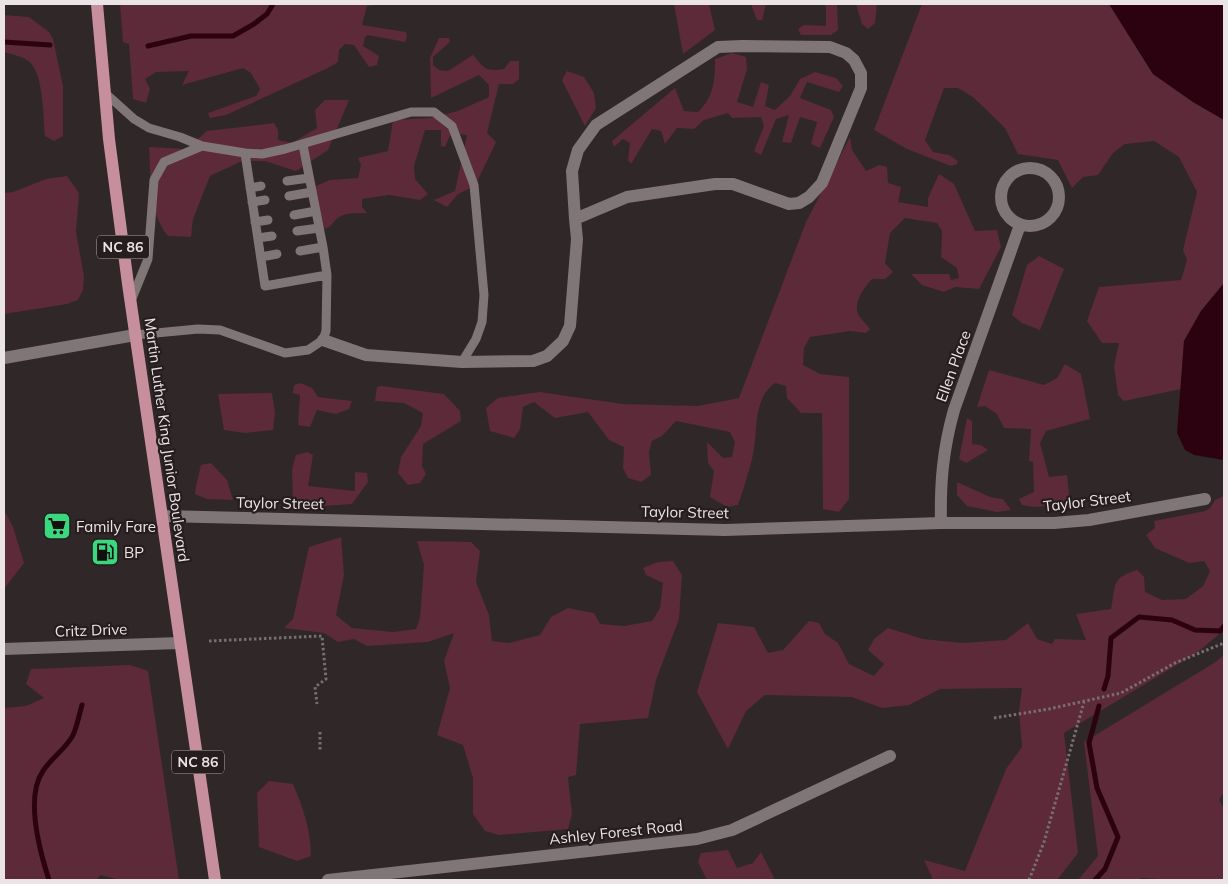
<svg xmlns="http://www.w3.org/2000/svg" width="1228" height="884" font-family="Mulish,sans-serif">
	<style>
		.green { fill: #5c2a38 }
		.water { fill: #2c0211 }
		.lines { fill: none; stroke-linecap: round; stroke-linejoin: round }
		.stream { stroke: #2c0211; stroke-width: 5 }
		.path { stroke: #776f71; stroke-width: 3; stroke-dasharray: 2.5 2.5; stroke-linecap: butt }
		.lane { stroke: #807577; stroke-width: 9 }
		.street { stroke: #807577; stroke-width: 12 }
		.primary { stroke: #c78f9d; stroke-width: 12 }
		.labels { text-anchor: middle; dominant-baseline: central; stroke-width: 4.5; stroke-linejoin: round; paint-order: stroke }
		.shield { fill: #261d1f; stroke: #b0a8aa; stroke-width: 1 }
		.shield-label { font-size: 14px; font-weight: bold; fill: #ebe4e6 }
		.street-label { font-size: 15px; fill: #ebe4e6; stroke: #261d1f }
		.poi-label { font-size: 15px; fill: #ebe4e6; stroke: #261d1f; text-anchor: start }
	</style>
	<rect width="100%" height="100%" fill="#302729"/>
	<path class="green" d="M120 4H390L367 6 362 25 406 32 407 36 405 42 368 35 365 37 363 46 379 56 377 65 369 67 354 45 345 44 339 50 338 62 328 68 226 115 210 118 208 113 256 96 260 89 251 73 243 68 182 85 189 71 156 72 145 79 150 89 146 103 133 99 129 44 123 42Z
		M674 4H709L715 30 683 54Z
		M751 4H766L762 20H757Z
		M824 4H837L838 30 831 35H801L798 29 804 25 826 26V7Z
		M856 4H877L875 23 868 29 862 24Z
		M922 4H1109L1153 74 1193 102 1224 120V283L1201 311 1184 341 1181 389 1124 401 1118 395 1114 366 1119 343H1102L1087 321 1099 287 1181 280 1187 260 1183 250 1197 192 1179 157 1154 141 1125 144 1113 153 1098 175 1083 177 1072 188 1058 160 1018 154 1005 128 973 97 958 88H944L925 140 933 152 949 155 958 161 957 164 951 166 907 149 874 130Z
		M4 15 29 17 49 32 53 39 63 86V136L54 141 45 136C43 117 44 70 27 60 20 56 11 54 4 52Z
		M439 38H449L450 42 433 57V65L439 70 448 71 473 55C484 68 485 72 504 69L510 61H519V79L513 84H499L487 133 496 142 475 186 458 194 447 207 434 200 455 191 467 135 451 133 445 147 441 146V130H425L414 166 415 179 428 194 420 200 389 195 362 199V207L367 213C358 213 346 212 338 218 332 222 332 227 325 229L315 202 314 187 330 180 358 178 361 165 358 158 388 151 393 120 430 118 458 111 489 97V85L479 75 431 98 430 58Z
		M732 53 746 57 747 69 737 102 753 107 761 82 769 85 765 106 775 110 790 96 800 79 815 72 836 78 843 86 839 92 807 82 800 98 831 110 834 117 820 148 811 144 817 122 800 117 791 143 782 142 789 115 776 119 761 155 754 151 764 126 761 117 732 118 728 113 704 120 694 129 677 128 665 144 661 131 652 129 631 164 628 160 630 143 623 139 614 147 612 141 675 88 684 111 698 112C714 97 715 80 715 59Z
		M567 71 584 77 594 93 596 108 585 126 562 80Z
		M325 100H349L328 150 296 171 265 161H242L210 176 193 219 191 237 168 236C148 212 151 177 149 147L186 149 207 131 274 123 278 130V140L292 143 317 128 315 110Z
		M850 137 852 150 866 171 879 165 887 167 888 183 901 187 898 202 928 207V198L939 174 954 184 975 231 997 230 1001 247 979 289 955 287 944 292 922 285 911 274H949L951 280 959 278 957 268 941 257 942 231 937 223 905 218 890 233 885 263 893 272 885 279H872C864 288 852 303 859 316 862 320 867 325 870 329L866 333 850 331 810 337 804 348 803 365 820 374 849 377V499L839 512 823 509 822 413H801L787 398 786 386 775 383C751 400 759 434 752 459 748 475 743 490 738 505L727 507 710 497 714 471 708 463 707 442 723 458 732 457 735 442 730 432 676 421 662 436 652 441 649 452 651 475 641 482 628 478 623 468 624 447 609 440 588 412 555 418 534 402 523 407 520 429 514 438 490 431 486 408 498 398 539 392 623 404 698 406 739 398 806 222Z
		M67 176 79 193 76 232 84 276 83 290 78 300 67 304 4 314V193L13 192 46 179Z
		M1039 256 1064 269 1040 330 1022 323 1012 315 1027 265Z
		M1065 364 1081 374 1090 419 1046 431 1040 443 1049 477 1067 475 1070 504 1034 507 1022 505 1019 499 1034 492 1033 462 1029 461 1031 429 1004 428 997 414 985 406 977 407 989 370 1044 385 1057 378Z
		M301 383 312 388 318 397 352 401 349 409 336 414 317 410 310 427 298 425 300 395 293 393 294 385Z
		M381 386 444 394 460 411 461 421 423 444 422 466 426 474 420 483 408 485 398 473 401 457 421 426 423 413 404 403 375 401 377 387Z
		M272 393 275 413 273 430 245 433 224 430 218 394Z
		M967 418 972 421V444L981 445 988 450 966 463 959 459Z
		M307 452 313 455 308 486 355 491V472L367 473 368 482 352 504 309 507 293 502 292 469 296 455Z
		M211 463 227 480 233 500 207 499 195 494 196 486 201 465Z
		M957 482 990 497 1003 499 1011 510 997 512 967 506 957 495Z
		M1224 496V630L1198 652 1064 733 1078 853 1057 880H933L924 860 965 871 1006 769 1022 747 1019 711 1022 688 940 689 909 705 882 708 852 697 765 695 746 711 728 749 697 692 718 623 754 627 768 653 783 650 809 621 819 623 825 634 838 643 849 664 874 676 884 664 868 650 874 639 888 628 923 639 962 643 1006 640 1028 623 1037 639 1052 644 1055 639 1086 640 1076 614 1111 609C1116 584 1111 578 1137 570L1144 577 1145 592 1162 600 1186 599 1203 586 1210 571 1204 561 1189 563 1155 548 1146 535 1155 528 1154 521 1205 511 1210 508 1215 500Z
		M4 510 13 527 24 563 4 589Z
		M341 537 344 575 336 615 352 628 393 632 416 629 420 618 424 565 417 541 471 542 480 551 476 582 489 615 492 641 509 643 540 635 551 617 568 608 594 613 600 624 624 626 652 621 660 608 663 583 646 575 643 568 658 562 673 561 682 575 679 619 656 680 648 718 580 724 576 775 568 777 572 814 568 829 499 835 485 831 473 814V778L463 745 437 735 450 688 444 661 454 633 428 642 367 646 354 639 338 642 324 633 284 628 293 619 309 547Z
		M1224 655V792L1219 800 1224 809V880H1175L1141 878 1139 880H1078L1098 856 1084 742 1214 663Z
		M130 665 148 671 179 880H120L100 875 97 880H4V708L26 706 44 698 26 684 31 669Z
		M269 781 293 784C303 807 311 831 311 856L297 861 259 847 257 793Z
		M728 850 737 868 753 863 761 852 775 880H707L698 862 701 853Z"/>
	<path class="water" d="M1109 4H1224V120L1193 102 1153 74Z
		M1224 283V460L1194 455 1185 450 1177 433 1184 341 1201 311Z"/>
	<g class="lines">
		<path class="stream" d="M4 42 50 45
			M148 46 191 36H233L254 24 267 14 273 4
			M1104 689 1108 676 1111 638 1139 617 1172 620 1195 630 1220 631 1224 626
			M49 880C40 852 25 797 43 771 51 758 66 749 73 735 77 727 79 715 82 705
			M1095 880 1105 869 1118 837 1097 788 1089 743 1099 706"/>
		<path class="path" d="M209 641 322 636 326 679 315 687 317 704
			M994 718 1049 709 1121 693 1175 663 1224 643
			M320 732V751
			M1029 880 1044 842 1084 702"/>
		<path class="lane" d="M104 92 134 119 149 128 180 137 202 146 245 153 262 154 285 149 411 112H434L452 126 474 185 484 295 482 322 476 339 462 362
			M245 153 265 286 327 275
			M287 181 309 178
			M250 188 261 186
			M289 196 312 192
			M252 202 265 200
			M294 215 316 211
			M255 222 268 220
			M297 231 319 228
			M258 238 272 236
			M300 251 323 247
			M261 257 277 254
			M131 301 148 259 154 180 164 162 202 146
			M135 335 198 329 220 330 285 353 308 350 323 340 326 331 327 275 323 247 303 145"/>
		<path class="street" d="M1001 197a29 29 0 1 1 58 0a29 29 0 1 1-58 0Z
			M323 340 366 355 462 362 533 361 547 356 563 341 570 326 577 239 575 219 627 197 715 184H733L789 204 799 203 809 197 822 183 861 88V73L854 60 846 53 830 47 742 46 718 47 596 125 578 150 572 171 575 219
			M4 358 135 335
			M162 516 725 530 941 523H1054L1089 520 1205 499
			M941 523C940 483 943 449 954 410L1020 225
			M4 649 179 643
			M328 880 697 839 732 830 890 756"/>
		<path class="primary" d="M97 4 109 139 128 284 215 880"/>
	</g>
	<defs>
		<g id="supermarket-square" transform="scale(1.4375)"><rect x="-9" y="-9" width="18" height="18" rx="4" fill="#3bd77f" stroke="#261d1f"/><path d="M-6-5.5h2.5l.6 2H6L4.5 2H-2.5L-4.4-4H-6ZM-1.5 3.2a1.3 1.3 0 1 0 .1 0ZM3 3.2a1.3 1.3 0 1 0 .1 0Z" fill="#111"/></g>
		<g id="fuel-square" transform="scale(1.4375)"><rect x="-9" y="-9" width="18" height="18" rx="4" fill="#3bd77f" stroke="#261d1f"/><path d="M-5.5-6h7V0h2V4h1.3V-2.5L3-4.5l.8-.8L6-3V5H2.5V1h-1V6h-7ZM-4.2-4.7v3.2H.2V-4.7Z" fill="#111"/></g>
	</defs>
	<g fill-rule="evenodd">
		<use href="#supermarket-square" x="57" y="526"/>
		<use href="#fuel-square" x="105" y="552"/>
	</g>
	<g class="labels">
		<g class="shield">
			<rect x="97" y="235.5" width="52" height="23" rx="4"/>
			<rect x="172" y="750.5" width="52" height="23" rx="4"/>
		</g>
		<g class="shield-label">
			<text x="123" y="247">NC 86</text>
			<text x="198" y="762">NC 86</text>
		</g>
		<g class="street-label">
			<text transform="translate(953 366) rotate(-70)">Ellen Place</text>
			<text transform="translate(167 440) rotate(82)">Martin Luther King Junior Boulevard</text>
			<text transform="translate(1087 501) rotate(-7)">Taylor Street</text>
			<text transform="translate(280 503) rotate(1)">Taylor Street</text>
			<text transform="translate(685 512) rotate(1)">Taylor Street</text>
			<text transform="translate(91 630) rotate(-2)">Critz Drive</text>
			<text transform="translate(616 832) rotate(-6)">Ashley Forest Road</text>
		</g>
		<g class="poi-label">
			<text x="76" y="526">Family Fare</text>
			<text x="124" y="552">BP</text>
		</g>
	</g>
	<rect width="1228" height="884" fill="none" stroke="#ebe4e6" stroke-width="10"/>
</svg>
